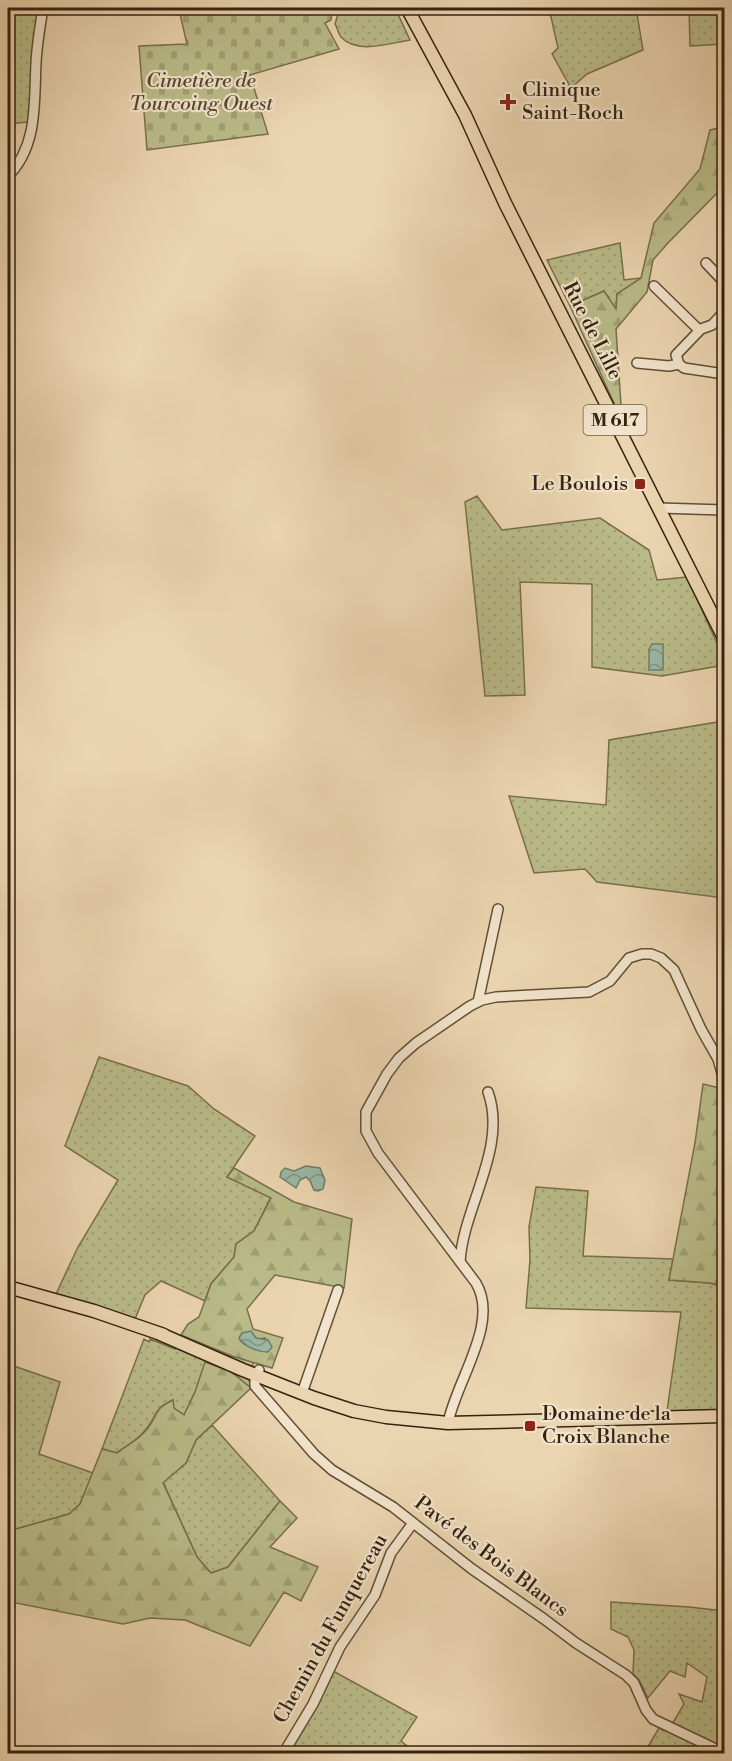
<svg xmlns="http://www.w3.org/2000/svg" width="732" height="1761" font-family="'Libre Bodoni',serif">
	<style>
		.grass { fill: url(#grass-dots); stroke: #786f4c; stroke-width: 1.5 }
		.forest { fill: url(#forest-firs); stroke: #786f4c; stroke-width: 1.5; fill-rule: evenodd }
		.cemetery { fill: url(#cemetery-stones); stroke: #786f4c; stroke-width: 1.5 }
		.water { fill: url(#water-waves); stroke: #717d6a; stroke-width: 1.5 }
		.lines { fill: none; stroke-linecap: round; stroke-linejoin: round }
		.minor-casing { stroke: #624f37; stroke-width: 12 }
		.major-casing { stroke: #35220f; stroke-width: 15 }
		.minor { stroke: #f2e4cc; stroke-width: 9 }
		.major { stroke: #ebd5b0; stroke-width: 12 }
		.poi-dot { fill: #8f2418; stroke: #f2e4cc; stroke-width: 2 }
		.labels { text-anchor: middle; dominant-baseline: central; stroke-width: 4.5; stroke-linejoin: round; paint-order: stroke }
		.shield { fill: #f2e4cc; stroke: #6e5c48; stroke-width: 1.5 }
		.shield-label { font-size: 18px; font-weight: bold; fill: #35220f }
		.park-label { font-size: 20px; font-style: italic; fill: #56482e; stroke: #f2e4cc }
		.poi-label { font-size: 20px; fill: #35220f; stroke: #f2e4cc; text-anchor: start }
		.street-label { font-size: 20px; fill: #35220f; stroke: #f2e4cc }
	</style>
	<defs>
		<pattern id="grass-dots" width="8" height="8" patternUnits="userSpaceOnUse" patternTransform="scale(1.5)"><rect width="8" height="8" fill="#babc89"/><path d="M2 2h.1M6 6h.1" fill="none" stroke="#a0a175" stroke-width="1.8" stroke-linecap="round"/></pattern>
		<pattern id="forest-firs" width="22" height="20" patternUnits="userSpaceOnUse" patternTransform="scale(1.5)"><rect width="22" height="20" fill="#babc89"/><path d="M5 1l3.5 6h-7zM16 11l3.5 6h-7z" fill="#a0a175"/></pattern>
		<pattern id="cemetery-stones" width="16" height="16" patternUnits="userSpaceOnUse" patternTransform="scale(1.5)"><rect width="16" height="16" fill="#babc89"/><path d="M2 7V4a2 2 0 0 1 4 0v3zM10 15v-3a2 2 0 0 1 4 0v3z" fill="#a0a175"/></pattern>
		<pattern id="water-waves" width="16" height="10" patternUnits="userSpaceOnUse" patternTransform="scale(1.5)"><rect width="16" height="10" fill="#99b9a6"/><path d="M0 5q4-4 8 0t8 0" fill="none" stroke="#7e9686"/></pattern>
	</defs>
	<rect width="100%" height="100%" fill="#ebd5b0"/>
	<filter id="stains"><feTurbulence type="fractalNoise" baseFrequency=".00333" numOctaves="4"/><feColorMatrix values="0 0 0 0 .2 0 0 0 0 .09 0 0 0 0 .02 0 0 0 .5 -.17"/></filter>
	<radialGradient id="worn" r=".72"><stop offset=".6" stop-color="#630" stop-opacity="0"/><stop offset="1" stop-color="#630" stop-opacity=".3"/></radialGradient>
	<path class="grass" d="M8 8H38L28 122 8 124Z
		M345 8H395L410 40C389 43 358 55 341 37 338 33 337 27 335 24L339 11Z
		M549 8H636L643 50 587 74 571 88 552 54 558 48Z
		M689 8H724V44L690 46Z
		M620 243 624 280 641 278 617 294 616 310 604 291 570 306 547 260Z
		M477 496 502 530 600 518 649 550 657 580 687 577 724 659V665L662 676 592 667V584L520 582 525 695 485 696 465 502Z
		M724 721V898L597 882 585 869 534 873 509 796 606 805 609 740Z
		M99 1057 188 1086 214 1109 255 1136 227 1177 271 1197 254 1231 236 1244 234 1257 211 1284 205 1301 161 1281 145 1295 135 1319 56 1294 78 1247 118 1180 65 1146Z
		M536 1187 588 1191 583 1256 673 1259 669 1280 710 1283 724 1287V1410L667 1411 681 1312 526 1308 530 1260 529 1227Z
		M181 1335 232 1356 254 1362 248 1376 251 1388 230 1371 195 1392 184 1415 173 1408V1400C152 1410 159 1413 147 1428 139 1439 127 1446 116 1453L102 1449 144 1339 149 1342 150 1339 175 1349Z
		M8 1364 60 1382 39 1454 93 1473 80 1504 69 1514 16 1529 8 1528Z
		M212 1425 280 1501 228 1567 211 1573 197 1557 163 1482 186 1463 196 1440Z
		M611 1602 689 1607 724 1611V1753H644L659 1728 668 1731 684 1704 679 1694 702 1702 707 1677 687 1663 685 1677 670 1671 648 1698 639 1680 633 1674 634 1650 628 1637 611 1629Z
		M333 1671 417 1717 401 1741 416 1753 287 1754Z"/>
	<path class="forest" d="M724 127V186L667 244 653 260 647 292 616 329 622 421 570 306 604 291 616 309 617 294 641 278 654 223 700 169 710 130Z
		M703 1084 724 1089V1287L710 1283 669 1280 695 1143Z
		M234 1168 294 1202 352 1219 344 1288 275 1275 247 1309 253 1329 283 1338 272 1368 232 1356 181 1335 188 1324 199 1317 211 1284 234 1257 236 1244 254 1231 271 1198 227 1177ZM242 1333 258 1339 266 1338 245 1345 240 1340Z
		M205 1362 230 1371 251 1388 196 1440 186 1463 163 1483 197 1557 211 1573 228 1567 280 1501 297 1518 270 1547 318 1567 301 1601 284 1592 250 1646 185 1620 150 1618 123 1624 11 1602 8 1610V1528L16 1529 69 1514 80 1504 102 1449 117 1453C127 1445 140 1439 148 1428 160 1412 153 1410 173 1400L174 1408 184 1415 195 1392Z"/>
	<path class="cemetery" d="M204 8H345L332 14 331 20 325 23 339 49 250 75 268 134 147 150 139 46 187 44 180 14Z"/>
	<path class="water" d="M652 644H663V670H649V649Z
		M306 1166 320 1168 325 1180 323 1189 318 1191 314 1190 310 1181 306 1177 300 1180 296 1188 280 1177 281 1172 285 1168 294 1171Z
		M251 1331 256 1338 268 1340 272 1347 268 1352C258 1352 245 1347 239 1338L242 1333Z"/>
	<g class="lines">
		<g class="minor-casing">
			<path id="minor" d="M8 176C38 146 34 102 36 63 37 44 40 26 43 8
				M706 263 724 282
				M654 286 699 330
				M724 312 712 325 701 329 676 355 679 364 684 368 724 374
				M637 363 669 366 679 364
				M659 508 724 510
				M478 1002 498 909
				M460 1262C463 1207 508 1148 488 1092
				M259 1370 255 1380V1386L314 1454 332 1470 393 1507 472 1569 544 1619 576 1643 626 1675 634 1683 646 1710 653 1719 724 1753
				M302 1393 338 1290
				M448 1423C456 1381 500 1323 476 1283L378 1153 366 1131V1112L387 1074 399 1058 416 1043 470 1006 482 1000 496 997 589 992 610 981 629 958 642 954H651L661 958 674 970 701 1029 718 1059 723 1077
				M283 1754 313 1704 340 1647 375 1595 391 1553 413 1523"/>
		</g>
		<g class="major-casing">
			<path id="major" d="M407 8 465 115 505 203 724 638
				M8 1287 94 1311 164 1335
				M158 1333 243 1370 314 1398 354 1411 386 1417 448 1423 724 1416"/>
		</g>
		<use href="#minor" class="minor"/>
		<use href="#major" class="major"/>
	</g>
	<g class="poi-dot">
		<path d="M505 93h6v6h6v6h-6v6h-6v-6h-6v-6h6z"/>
		<rect x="634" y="478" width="12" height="12" rx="3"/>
		<rect x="524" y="1420" width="12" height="12" rx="3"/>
	</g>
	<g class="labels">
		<rect class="shield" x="583.5" y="405" width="63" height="30" rx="4.5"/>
		<g class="shield-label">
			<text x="615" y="420">M 617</text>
		</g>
		<g class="park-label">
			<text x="201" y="81">Cimetière de<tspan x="201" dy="23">Tourcoing Ouest</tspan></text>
		</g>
		<g class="poi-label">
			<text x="522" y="90">Clinique<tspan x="522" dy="23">Saint-Roch</tspan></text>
			<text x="628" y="484" text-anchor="end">Le Boulois</text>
			<text x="542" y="1414">Domaine de la<tspan x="542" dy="23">Croix Blanche</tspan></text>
		</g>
		<g class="street-label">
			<text transform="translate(592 331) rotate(63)">Rue de Lille</text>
			<text transform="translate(491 1557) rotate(37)">Pavé des Bois Blancs</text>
			<text transform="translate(331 1629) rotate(-61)">Chemin du Funquereau</text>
		</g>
	</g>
	<rect width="732" height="1761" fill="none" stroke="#ebd5b0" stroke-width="30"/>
	<rect x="9" y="9" width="714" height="1743" fill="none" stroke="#35220f" stroke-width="3"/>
	<rect x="15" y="15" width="702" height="1731" fill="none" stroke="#35220f" stroke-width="1.5"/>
	<rect width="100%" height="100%" filter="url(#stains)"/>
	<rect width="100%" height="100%" fill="url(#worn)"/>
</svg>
